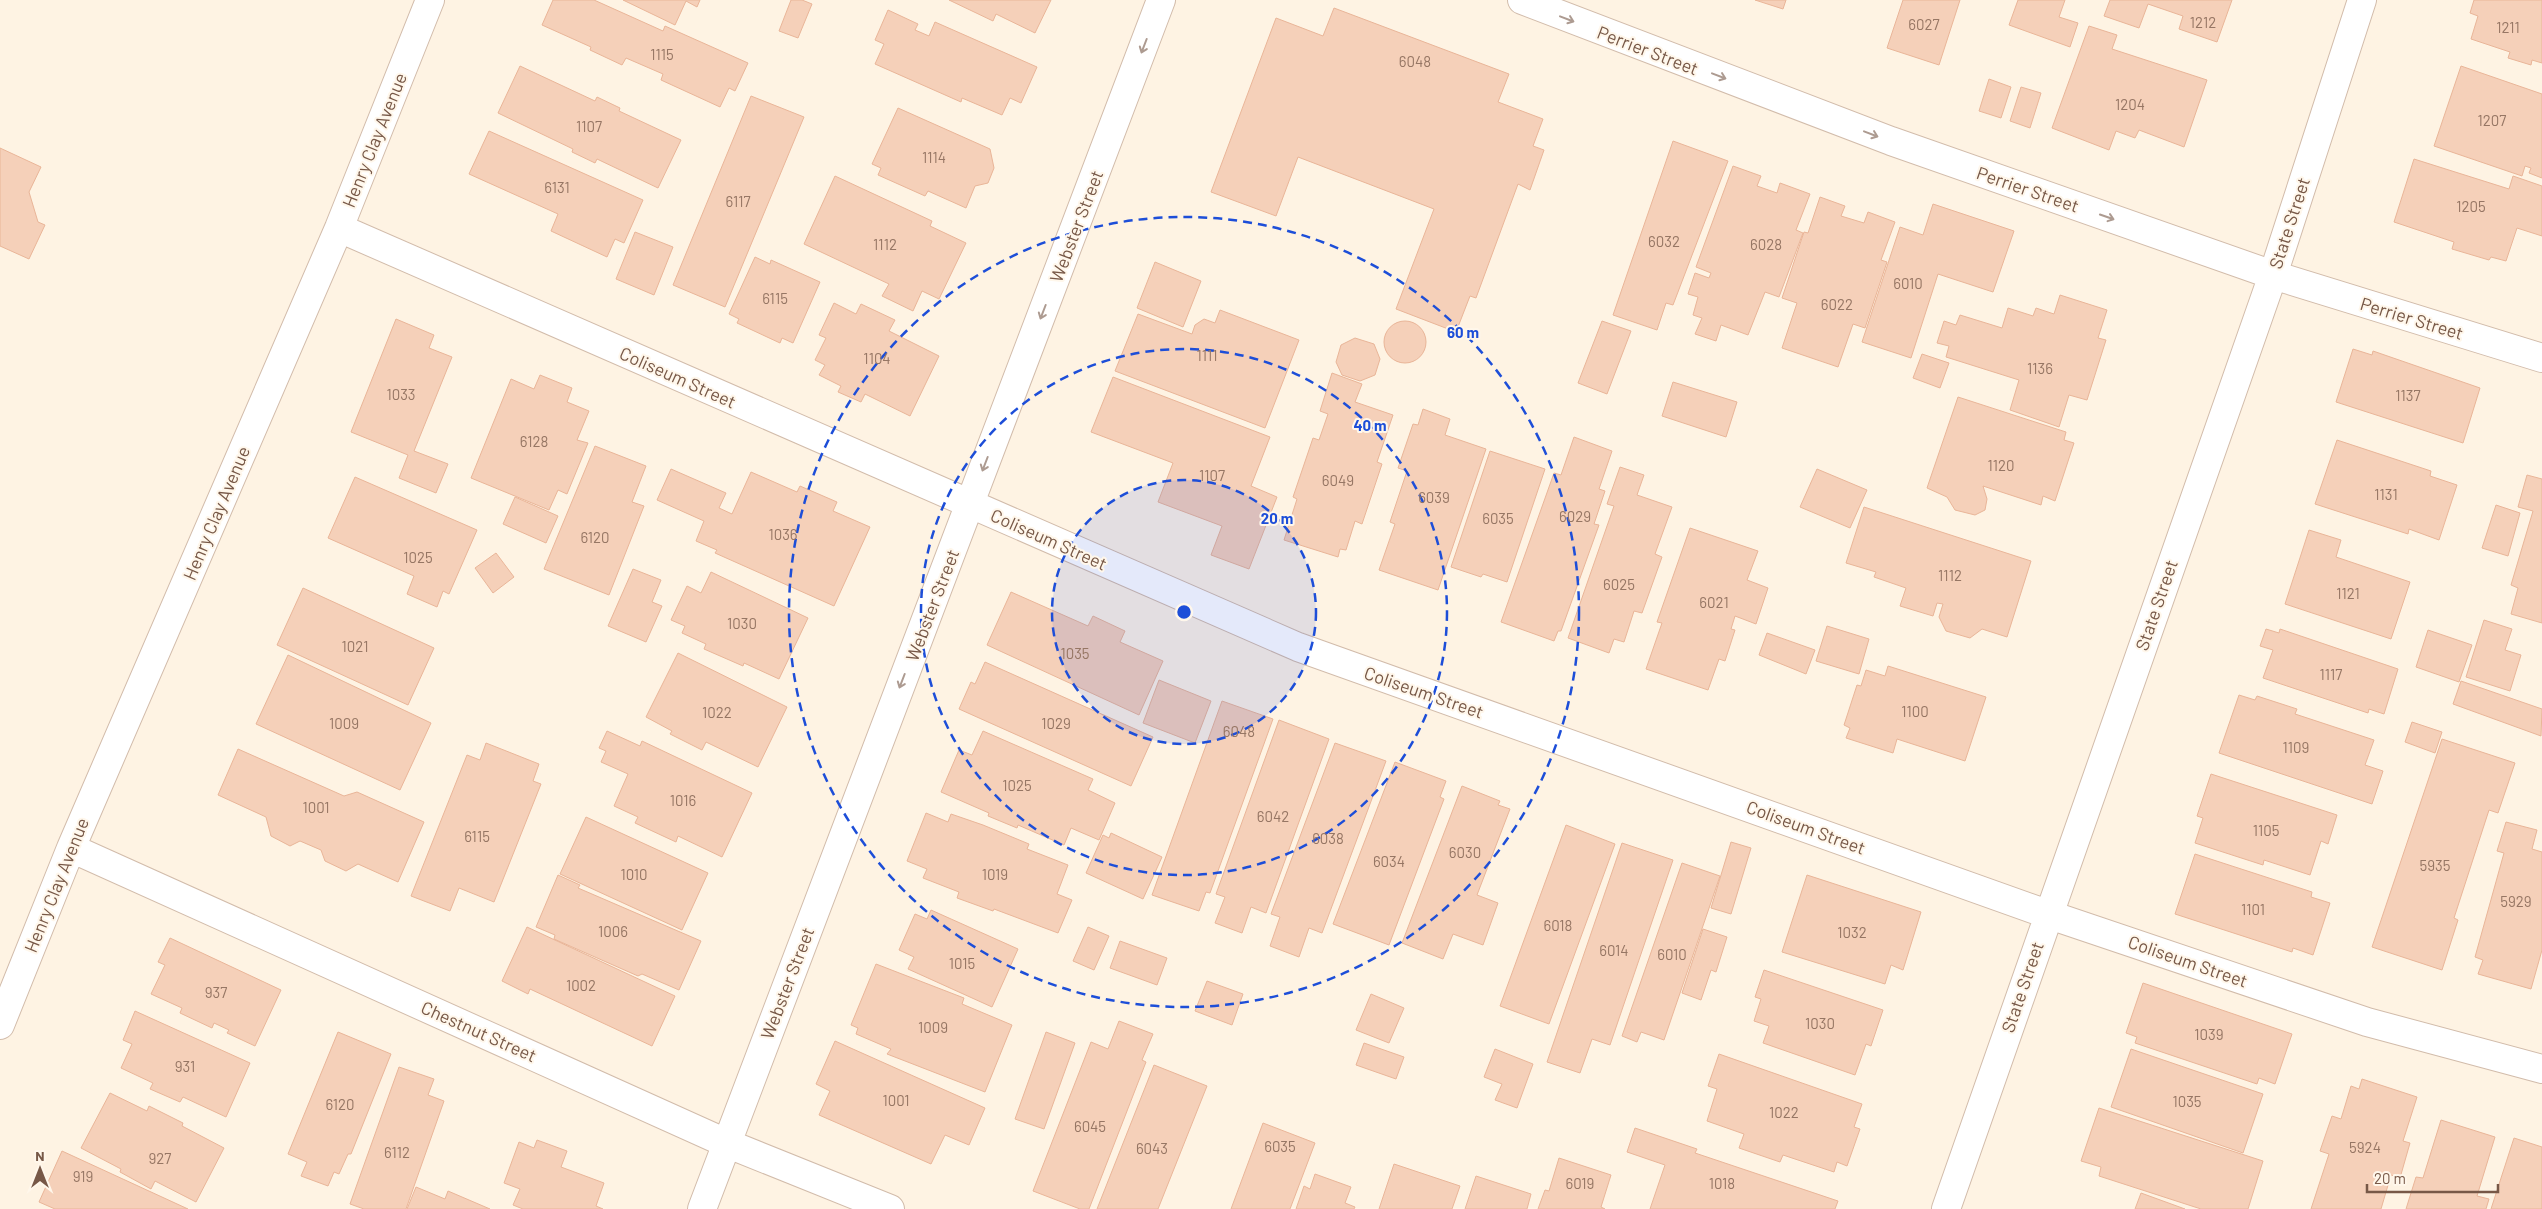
<svg xmlns="http://www.w3.org/2000/svg" width="2542" height="1209" font-family="Barlow,sans-serif">
	<style>
		.building { fill: #f5d0b9; stroke: #e9b598 }
		.lines { fill: none; stroke-linecap: round; stroke-linejoin: round }
		.street-casing { stroke: #d2bcab; stroke-width: 30 }
		.street { stroke: #fff; stroke-width: 28 }
		.oneway { stroke: #ad9b91 }
		.ring { fill: none; stroke: #1d4ed8; stroke-width: 2.5; stroke-dasharray: 9 6 }
		.labels { text-anchor: middle; dominant-baseline: central; stroke-width: 4; stroke-linejoin: round; paint-order: stroke }
		.number-label { font-size: 15px; fill: #967664 }
		.street-label { font-size: 18px; fill: #775847; stroke: #fff7eb }
		.centre { fill: #1d4ed8; stroke: #fff7eb; stroke-width: 2.5 }
		.ring-label { font-size: 15px; text-anchor: middle; font-weight: bold; fill: #1d4ed8; stroke: #fff7eb; stroke-width: 4; stroke-linejoin: round; paint-order: stroke }
	</style>
	<rect width="100%" height="100%" fill="#fef3e3"/>
	<path class="building" d="M553 0H594L663 31 665 26 748 63 735 91 729 88 720 107 661 80 663 74 626 58 622 65 590 50 591 47 542 25Z
		M623 0H700L697 7 686 1 675 25Z
		M791 0H802L812 4 798 38 779 31Z
		M949 0H1051L1035 33 996 14 993 21Z
		M1755 0H1786L1783 9Z
		M1903 0H1960L1939 65 1887 48Z
		M2018 0H2065L2059 17 2078 23 2070 47 2009 25Z
		M2110 0H2232L2217 42 2179 29 2183 16 2148 4 2139 28 2104 16Z
		M2474 0H2542V63L2532 60 2531 65 2508 58 2510 52 2471 39 2478 16 2470 13Z
		M1334 8 1509 74 1498 102 1543 119 1533 146 1544 150 1530 190 1518 184 1476 298 1470 296 1456 332 1396 309 1434 209 1298 157 1276 216 1211 192 1276 18 1323 36Z
		M888 10 918 24 915 30 929 36 935 22 1037 67 1021 103 1010 98 1002 115 962 98 961 102 875 64 884 44 875 40Z
		M2089 26 2117 35 2112 49 2207 80 2184 147 2139 130 2135 138 2116 131 2109 150 2052 128Z
		M520 66 595 101 597 97 620 108 619 111 681 140 658 188 597 159 595 163 572 152 573 149 498 113Z
		M2461 66 2542 94V178L2529 173 2531 168 2525 166 2522 176 2434 146Z
		M1989 79 2011 87 2001 118 1979 111Z
		M2021 87 2041 93 2030 128 2010 121Z
		M751 96 804 117 725 307 673 285Z
		M898 108 990 149 994 168 988 183 975 186 966 208 928 191 925 196 878 175 881 168 872 164Z
		M489 131 643 200 624 243 615 239 607 257 551 231 558 214 469 174Z
		M1673 141 1728 161 1673 305 1666 303 1657 330 1613 315Z
		M0 148 41 167 29 192 38 222 45 225 29 259 0 246Z
		M2414 159 2509 189 2513 176 2542 186V236L2517 228 2506 261 2491 257 2489 260 2452 249 2454 242 2394 222Z
		M1733 166 1761 176 1757 186 1777 193 1780 183 1810 194 1796 230 1803 233 1779 297 1765 292 1748 335 1721 325 1716 341 1695 334 1702 318 1693 315 1698 297 1688 294 1695 273 1709 278 1711 273 1696 267Z
		M835 176 932 221 930 226 966 243 939 299 922 291 913 311 882 296 889 284 804 244Z
		M1820 197 1845 206 1841 216 1864 223 1868 212 1895 222 1881 260 1887 262 1865 328 1853 324 1838 367 1782 348 1797 303 1782 298 1804 232 1808 233Z
		M1933 204 2014 231 1993 292 1938 274 1911 358 1862 342 1900 227 1923 235Z
		M635 232 673 247 654 295 616 279Z
		M755 257 770 264 771 260 820 282 793 343 782 338 780 343 737 323 739 319 729 314Z
		M1155 262 1201 281 1183 327 1137 308Z
		M2060 295 2107 310 2098 338 2106 340 2087 400 2069 395 2059 427 2010 410 2019 380 1946 357 1949 346 1937 343 1944 321 1956 325 1960 315 2002 328 2008 308 2033 316 2036 308 2054 314Z
		M834 303 856 314 861 304 895 320 889 331 939 356 910 416 865 394 861 402 838 392 841 386 819 375 825 365 815 360 826 338 819 335Z
		M1220 310 1299 340 1265 428 1115 371 1138 314 1192 334 1195 325 1204 319 1215 323Z
		M396 319 434 335 429 348 452 357 414 451 448 464 436 493 399 478 408 455 351 432Z
		M1384 342a21 21 0 1 1 42 0a21 21 0 1 1-42 0Z
		M1602 321 1631 331 1607 394 1578 383Z
		M1355 338 1374 344 1380 359 1375 375 1360 381 1342 375 1336 362 1341 345Z
		M2353 349 2372 355 2373 351 2480 388 2463 443 2336 402Z
		M1922 354 1949 363 1940 388 1913 378Z
		M1332 373 1362 384 1355 402 1393 415 1377 462 1382 464 1362 524 1355 521 1346 550 1340 549 1338 557 1284 540 1297 499 1293 497 1313 438 1319 440 1328 414 1320 411Z
		M540 375 572 388 567 402 589 411 577 440 588 443 567 494 558 490 549 510 471 478 511 379 534 389Z
		M1113 377 1270 437 1251 486 1277 497 1249 569 1211 555 1222 526 1158 502 1173 463 1091 432Z
		M1673 382 1737 402 1726 437 1662 416Z
		M1958 397 2066 432 2064 440 2074 443 2055 501 2043 496 2041 505 1983 486 1987 499 1985 510 1975 515 1955 510 1947 497 1927 488Z
		M1423 409 1450 419 1445 435 1486 449 1438 590 1379 570 1395 524 1390 522 1407 471 1398 468 1413 424 1418 425Z
		M1574 437 1612 451 1599 489 1605 491 1594 524 1599 525 1561 631H1558L1554 641 1501 622 1554 473 1561 475Z
		M2337 440 2431 471 2430 476 2457 485 2439 540 2409 529 2408 534 2315 504Z
		M595 446 646 466 632 502 644 506 609 595 544 569Z
		M1490 451 1545 469 1507 582 1483 574 1481 577 1451 567Z
		M1620 467 1644 475 1637 495 1672 507 1655 554 1662 557 1642 613 1634 611 1624 642 1614 639 1609 653 1568 638 1614 506 1607 504Z
		M671 469 726 493 719 508 732 514 751 472 797 492 800 486 837 502 833 511 870 527 834 606 715 553 717 550 696 541 704 521 657 500Z
		M1817 469 1867 490 1850 528 1800 507Z
		M2527 475 2542 479V623L2511 614 2518 588 2511 585 2533 511 2518 507Z
		M355 477 477 530 449 594 443 591 437 607 407 594 414 576 328 538Z
		M515 497 558 516 546 543 503 524Z
		M2496 505 2520 513 2508 556 2482 548Z
		M1864 507 2031 561 2007 637 1982 629 1970 638 1946 631 1939 617 1943 604 1937 603 1933 616 1900 606 1906 588 1874 577 1876 572 1846 563Z
		M1690 528 1758 551 1747 580 1768 588 1756 624 1735 616 1731 629 1735 630 1725 661 1719 659 1708 690 1646 669 1662 623 1657 622Z
		M2309 530 2341 540 2336 557 2410 582 2391 639 2285 604Z
		M496 553 514 577 493 593 475 568Z
		M633 569 661 580 652 602 662 606 646 642 608 626Z
		M711 572 808 618 779 679 744 663 743 666 704 649 706 644 682 633 685 626 671 620 687 586 701 593Z
		M303 588 434 648 408 705 277 645Z
		M1011 592 1088 626 1093 616 1125 631 1120 642 1163 661 1139 715 987 645Z
		M2484 620 2512 629 2505 650 2521 655 2510 691 2466 677Z
		M1827 626 1869 639 1859 674 1816 661Z
		M2266 629 2279 633 2280 629 2398 669 2384 714 2369 709 2368 713 2263 678 2273 650 2260 646Z
		M2428 630 2472 645 2459 682 2416 667Z
		M1767 633 1815 650 1806 674 1759 655Z
		M678 653 787 707 758 767 706 742 702 750 670 734 672 731 646 717Z
		M288 655 431 723 400 790 256 724Z
		M985 662 1153 737 1131 786 959 709 971 682 975 684Z
		M1888 666 1986 697 1965 761 1897 739 1893 753 1846 738 1850 728 1844 725 1857 685 1861 686 1866 670 1885 676Z
		M1159 680 1211 701 1195 743 1143 723Z
		M2461 681 2542 709 2541 736 2453 704Z
		M2239 695 2255 700 2257 696 2297 709 2295 714 2374 740 2365 765 2383 771 2372 804 2219 753Z
		M1222 701 1273 719 1210 893 1206 892 1199 911 1152 895Z
		M1279 720 1329 739 1266 913 1251 907 1242 933 1215 923 1225 897 1216 894Z
		M2412 722 2442 732 2435 753 2405 742Z
		M607 731 640 746 642 741 752 793 722 857 678 836 676 842 635 823 638 817 614 806 628 774 601 762 606 751 599 748Z
		M983 731 1093 779 1088 790 1115 803 1099 840 1071 828 1064 845 1018 825 1017 828 988 816 989 813 941 792 959 750 972 755Z
		M2442 739 2515 763 2498 813 2489 810 2454 918 2458 920 2442 970 2372 947Z
		M486 743 539 764 533 781 541 784 494 902 459 888 450 911 411 896 467 755 480 760Z
		M1335 743 1386 761 1322 933 1309 928 1299 957 1270 946 1280 917 1271 914Z
		M238 749 344 796 357 792 424 822 398 882 358 864 346 871 325 861 321 850 300 841 290 846 271 836 266 817 218 795Z
		M1395 762 1446 781 1440 797 1444 799 1389 945 1333 924Z
		M2211 774 2337 815 2328 844 2321 841 2310 875 2264 860 2263 865 2195 843 2203 818 2197 816Z
		M1462 786 1500 801 1498 805 1510 809 1477 895 1498 903 1483 945 1453 934 1443 959 1402 943Z
		M926 813 948 822 951 814 983 825 1029 844 1027 849 1068 865 1057 894 1072 900 1058 933 994 909 993 911 957 898 959 892 923 878 927 869 907 861Z
		M586 817 708 873 682 930 560 874Z
		M2506 822 2537 830 2532 849 2542 852V950L2531 989 2478 974 2483 960 2475 957 2504 853 2497 851Z
		M1566 825 1615 844 1549 1024 1500 1006Z
		M1111 833 1162 857 1143 899 1086 873 1103 835 1109 838Z
		M1731 842 1751 848 1731 914 1711 908Z
		M1622 843 1673 860 1610 1045 1592 1039 1580 1073 1547 1062Z
		M2195 854 2312 892 2311 897 2330 903 2313 955 2293 948 2292 952 2175 914Z
		M1682 863 1720 876 1664 1040 1641 1032 1637 1042 1622 1036Z
		M558 875 580 885 578 888 701 941 679 990 642 974 638 976 554 939 555 935 536 927Z
		M1807 875 1921 912 1903 970 1891 965 1885 984 1782 952Z
		M931 910 1018 949 992 1007 908 969 914 957 899 950 915 914 927 919Z
		M527 927 675 996 652 1046 530 989 528 994 502 981Z
		M1088 927 1109 936 1094 970 1073 961Z
		M1703 929 1727 937 1716 972 1711 970 1701 1000 1682 993Z
		M170 938 281 990 255 1046 227 1033 229 1030 214 1023 212 1028 180 1013 182 1008 151 994 165 965 158 962Z
		M1120 941 1167 958 1157 985 1110 968Z
		M876 964 964 998 962 1004 1012 1025 985 1092 887 1054 891 1049 856 1034 858 1028 851 1025Z
		M1764 970 1883 1010 1871 1046 1866 1044 1855 1075 1763 1043 1769 1026 1754 1021 1761 999 1755 997Z
		M1207 981 1243 994 1232 1025 1195 1011Z
		M2143 983 2292 1034 2275 1084 2259 1078 2257 1084 2135 1043 2137 1037 2126 1033Z
		M1371 994 1404 1008 1389 1043 1356 1030Z
		M135 1011 250 1063 226 1117 183 1097 180 1102 150 1089 153 1083 121 1068 132 1044 123 1040Z
		M1119 1021 1153 1034 1142 1060 1146 1062 1089 1209H1080L1033 1191 1091 1042 1108 1049Z
		M338 1032 391 1054 351 1154H348L339 1174 334 1172 328 1186 301 1176 307 1162 288 1154Z
		M1046 1032 1075 1043 1044 1129 1015 1119Z
		M835 1041 985 1108 969 1145 945 1135 931 1164 819 1115 830 1091 816 1084Z
		M1364 1043 1404 1057 1396 1079 1356 1065Z
		M1495 1049 1533 1064 1517 1108 1495 1100 1502 1084 1484 1077Z
		M2131 1049 2263 1094 2243 1153 2111 1107Z
		M1719 1054 1862 1104 1854 1127 1860 1129 1847 1166 1837 1162 1834 1172 1783 1155 1780 1162 1739 1148 1744 1134 1707 1121 1717 1089 1708 1086Z
		M1154 1065 1207 1086 1158 1209H1097Z
		M399 1067 434 1079 428 1095 444 1101 406 1209H364L350 1204Z
		M2362 1079 2417 1097 2403 1141 2410 1143 2400 1178 2391 1175 2381 1209H2311L2329 1154 2320 1151 2332 1116 2341 1119 2351 1086 2359 1089Z
		M110 1093 147 1111 149 1106 183 1123 182 1126 224 1148 196 1202 155 1181 151 1189 120 1172 121 1169 81 1148Z
		M2099 1108 2263 1161 2248 1209H2201L2099 1176 2101 1167 2081 1161Z
		M2441 1120 2495 1137 2477 1196 2489 1199 2486 1209H2406L2416 1177 2423 1178Z
		M1263 1123 1315 1143 1290 1209H1231Z
		M1635 1128 1697 1149 1695 1153 1838 1201 1835 1209H1650L1665 1165 1627 1152Z
		M2514 1138 2542 1147V1209H2491Z
		M537 1140 567 1151 561 1167 604 1183 596 1206 603 1209H523L513 1205 520 1189 504 1183 519 1142 534 1148Z
		M62 1151 188 1209H55L39 1202Z
		M1559 1158 1611 1175 1601 1207 1605 1209H1538L1545 1190 1549 1191Z
		M1394 1164 1460 1186 1452 1209H1379Z
		M1315 1174 1351 1187 1345 1203 1355 1207 1354 1209H1296L1304 1186 1310 1189Z
		M1476 1176 1531 1194 1527 1209H1465Z
		M416 1187 445 1199 448 1191 490 1209H407Z
		M2141 1193 2185 1209H2135Z"/>
	<g class="lines">
		<g class="street-casing">
			<path id="street" d="M1522 0 1891 141 2273 275 2542 358
				M339 228 1298 647 2047 914 2367 1022 2542 1069
				M71 848 726 1143 890 1209
				M0 1025 71 848 339 228 430 0
				M702 1209 1161 0
				M1946 1209 2273 275 2362 0"/>
		</g>
		<use href="#street" class="street"/>
	</g>
	<defs><path id="oneway-shaft" d="M-6 0H5M1.5-3L5.5 0L1.5 3" fill="none" stroke-width="1.6" stroke-linecap="round" stroke-linejoin="round" transform="scale(1.25)"/></defs>
	<g class="oneway">
		<use href="#oneway-shaft" transform="translate(1567 19) rotate(21)"/>
		<use href="#oneway-shaft" transform="translate(1144 46) rotate(111)"/>
		<use href="#oneway-shaft" transform="translate(1719 76) rotate(21)"/>
		<use href="#oneway-shaft" transform="translate(1871 134) rotate(21)"/>
		<use href="#oneway-shaft" transform="translate(2107 217) rotate(19)"/>
		<use href="#oneway-shaft" transform="translate(1043 312) rotate(111)"/>
		<use href="#oneway-shaft" transform="translate(985 464) rotate(111)"/>
		<use href="#oneway-shaft" transform="translate(902 681) rotate(111)"/>
	</g>
	<circle cx="1184" cy="612" r="132" fill="#1d4ed8" fill-opacity=".12"/>
	<g class="ring">
		<circle cx="1184" cy="612" r="132"/>
		<circle cx="1184" cy="612" r="263"/>
		<circle cx="1184" cy="612" r="395"/>
	</g>
	<g class="labels">
		<g class="number-label">
			<text x="2203" y="22">1212</text>
			<text x="1924" y="24">6027</text>
			<text x="2508" y="27">1211</text>
			<text x="662" y="54">1115</text>
			<text x="1415" y="61">6048</text>
			<text x="2130" y="104">1204</text>
			<text x="2492" y="120">1207</text>
			<text x="589" y="126">1107</text>
			<text x="934" y="157">1114</text>
			<text x="557" y="187">6131</text>
			<text x="738" y="201">6117</text>
			<text x="2471" y="206">1205</text>
			<text x="1664" y="241">6032</text>
			<text x="885" y="244">1112</text>
			<text x="1766" y="244">6028</text>
			<text x="1908" y="283">6010</text>
			<text x="775" y="298">6115</text>
			<text x="1837" y="304">6022</text>
			<text x="1207" y="355">1111</text>
			<text x="877" y="358">1104</text>
			<text x="2040" y="368">1136</text>
			<text x="401" y="394">1033</text>
			<text x="2408" y="395">1137</text>
			<text x="534" y="441">6128</text>
			<text x="2001" y="465">1120</text>
			<text x="1212" y="475">1107</text>
			<text x="1338" y="480">6049</text>
			<text x="2386" y="494">1131</text>
			<text x="1434" y="497">6039</text>
			<text x="1575" y="516">6029</text>
			<text x="1498" y="518">6035</text>
			<text x="783" y="534">1036</text>
			<text x="595" y="537">6120</text>
			<text x="418" y="557">1025</text>
			<text x="1950" y="575">1112</text>
			<text x="1619" y="584">6025</text>
			<text x="2348" y="593">1121</text>
			<text x="1714" y="602">6021</text>
			<text x="742" y="623">1030</text>
			<text x="355" y="646">1021</text>
			<text x="1075" y="653">1035</text>
			<text x="2331" y="674">1117</text>
			<text x="1915" y="711">1100</text>
			<text x="717" y="712">1022</text>
			<text x="344" y="723">1009</text>
			<text x="1056" y="723">1029</text>
			<text x="1239" y="731">6048</text>
			<text x="2296" y="747">1109</text>
			<text x="1017" y="785">1025</text>
			<text x="683" y="800">1016</text>
			<text x="316" y="807">1001</text>
			<text x="1273" y="816">6042</text>
			<text x="2266" y="830">1105</text>
			<text x="477" y="836">6115</text>
			<text x="1328" y="838">6038</text>
			<text x="1465" y="852">6030</text>
			<text x="1389" y="861">6034</text>
			<text x="2435" y="865">5935</text>
			<text x="634" y="874">1010</text>
			<text x="995" y="874">1019</text>
			<text x="2516" y="901">5929</text>
			<text x="2253" y="909">1101</text>
			<text x="1558" y="925">6018</text>
			<text x="613" y="931">1006</text>
			<text x="1852" y="932">1032</text>
			<text x="1614" y="950">6014</text>
			<text x="1672" y="954">6010</text>
			<text x="962" y="963">1015</text>
			<text x="581" y="985">1002</text>
			<text x="216" y="992">937</text>
			<text x="1820" y="1023">1030</text>
			<text x="933" y="1027">1009</text>
			<text x="2209" y="1034">1039</text>
			<text x="185" y="1066">931</text>
			<text x="896" y="1100">1001</text>
			<text x="2187" y="1101">1035</text>
			<text x="340" y="1104">6120</text>
			<text x="1784" y="1112">1022</text>
			<text x="1090" y="1126">6045</text>
			<text x="1280" y="1146">6035</text>
			<text x="2365" y="1147">5924</text>
			<text x="1152" y="1148">6043</text>
			<text x="397" y="1152">6112</text>
			<text x="160" y="1158">927</text>
			<text x="83" y="1176">919</text>
			<text x="1580" y="1183">6019</text>
			<text x="1722" y="1183">1018</text>
		</g>
		<g class="street-label">
			<text transform="translate(1648 50) rotate(21)">Perrier Street</text>
			<text transform="translate(374 140) rotate(-68)">Henry Clay Avenue</text>
			<text transform="translate(2028 189) rotate(19)">Perrier Street</text>
			<text transform="translate(2289 223) rotate(-72)">State Street</text>
			<text transform="translate(1076 226) rotate(-69)">Webster Street</text>
			<text transform="translate(2412 318) rotate(17)">Perrier Street</text>
			<text transform="translate(678 377) rotate(24)">Coliseum Street</text>
			<text transform="translate(216 513) rotate(-67)">Henry Clay Avenue</text>
			<text transform="translate(1049 539) rotate(24)">Coliseum Street</text>
			<text transform="translate(932 605) rotate(-69)">Webster Street</text>
			<text transform="translate(2156 605) rotate(-71)">State Street</text>
			<text transform="translate(1424 692) rotate(19)">Coliseum Street</text>
			<text transform="translate(1806 827) rotate(20)">Coliseum Street</text>
			<text transform="translate(56 885) rotate(-68)">Henry Clay Avenue</text>
			<text transform="translate(2188 961) rotate(19)">Coliseum Street</text>
			<text transform="translate(787 983) rotate(-69)">Webster Street</text>
			<text transform="translate(2022 987) rotate(-71)">State Street</text>
			<text transform="translate(479 1031) rotate(24)">Chestnut Street</text>
		</g>
	</g>
	<circle cx="1184" cy="612" r="8" class="centre"/>
	<g class="ring-label">
		<text x="1463" y="338">60 m</text>
		<text x="1370" y="431">40 m</text>
		<text x="1277" y="524">20 m</text>
	</g>
	<g transform="translate(40 1169)" stroke="#fff7eb" stroke-width="4" paint-order="stroke">
	<path d="M0-4L9 19L0 12L-9 19Z" fill="#775847"/>
	<text y="-8" font-size="14" font-weight="bold" text-anchor="middle" fill="#775847">N</text>
	</g>
	<path d="M2367 1184v8h131v-8" fill="none" stroke="#775847" stroke-width="2.5"/>
	<text x="2374" y="1184" font-size="15" fill="#775847" stroke="#fff7eb" stroke-width="4" paint-order="stroke">20 m</text>
</svg>
